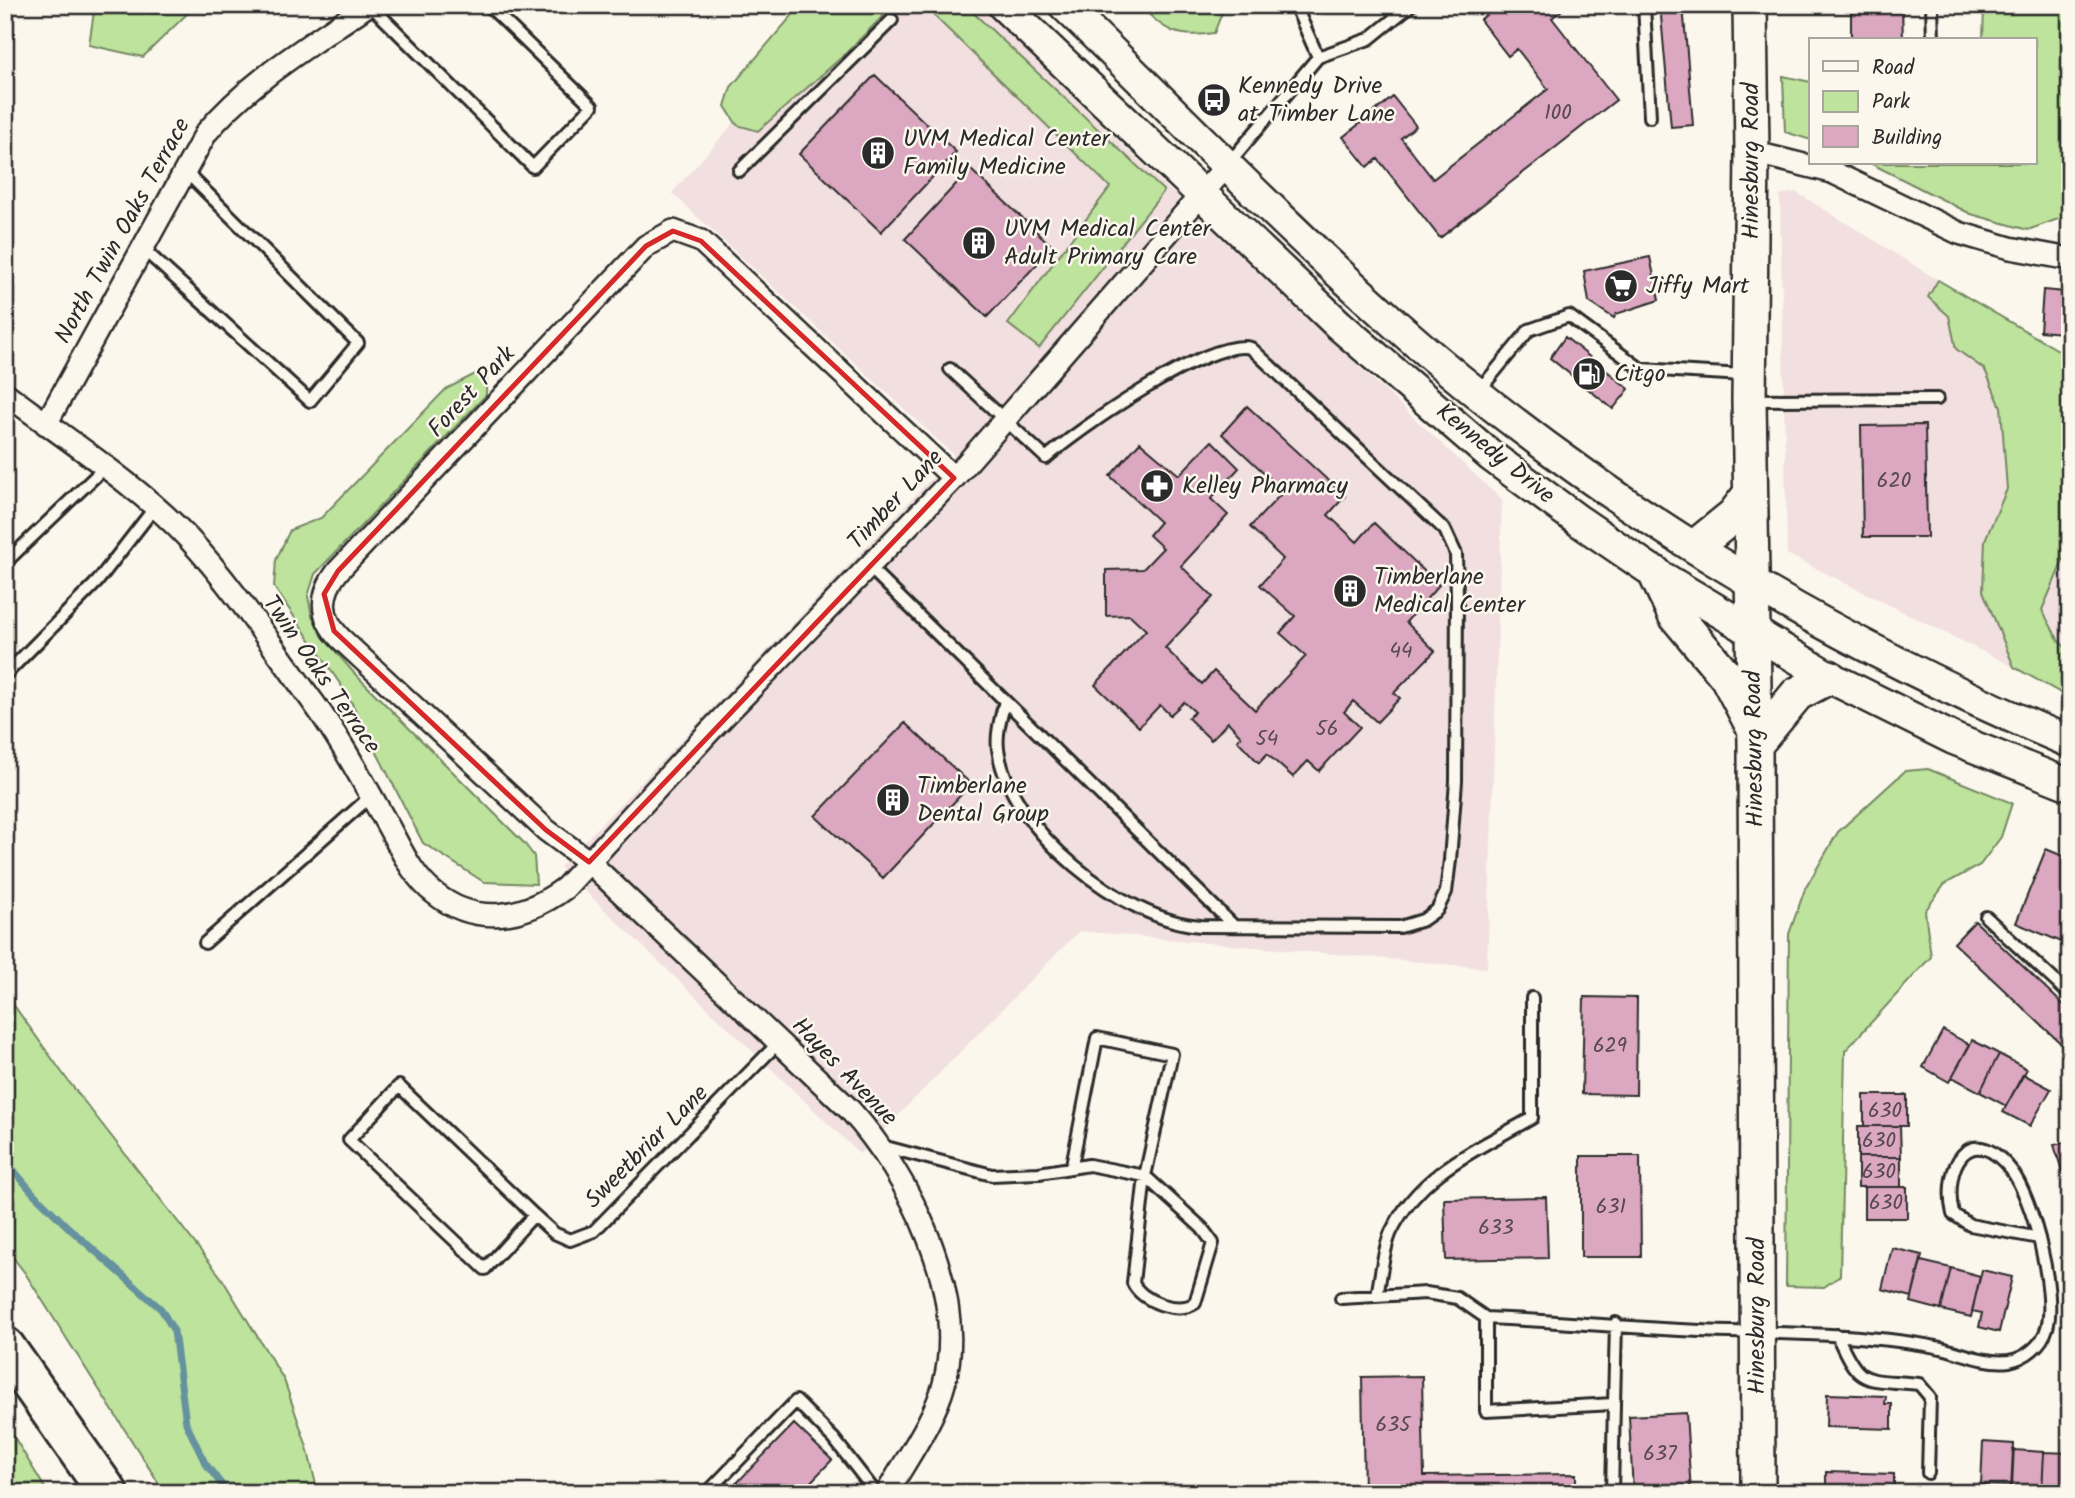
<svg xmlns="http://www.w3.org/2000/svg" width="2075" height="1498" font-family="Kalam,sans-serif">
	<style>
		.built { fill: #f2dfdf }
		.green { fill: #bee39d; stroke: #748764; stroke-width: 2 }
		.lines { fill: none; stroke-linecap: round; stroke-linejoin: round }
		.stream { stroke: #66929f; stroke-width: 7 }
		.building { fill: #dca7c0; stroke: #2b2b2b; stroke-width: 2 }
		.service-casing { stroke: #2b2b2b; stroke-width: 16 }
		.minor-casing { stroke: #2b2b2b; stroke-width: 26 }
		.secondary-casing { stroke: #2b2b2b; stroke-width: 35 }
		.primary-casing { stroke: #2b2b2b; stroke-width: 38 }
		.motorway-casing { stroke: #2b2b2b; stroke-width: 44 }
		.service { stroke: #fbf7ec; stroke-width: 10 }
		.minor { stroke: #fbf7ec; stroke-width: 21 }
		.secondary { stroke: #fbf7ec; stroke-width: 30 }
		.primary { stroke: #fbf7ec; stroke-width: 33 }
		.motorway { stroke: #fbf7ec; stroke-width: 38 }
		.marked { fill: none; stroke: #d62828; stroke-width: 5; stroke-linejoin: round }
		.labels { text-anchor: middle; dominant-baseline: central; stroke-width: 5; stroke-linejoin: round; paint-order: stroke }
		.number-label { font-size: 21px; fill: #574a50 }
		.poi-label { font-size: 24px; fill: #2b2b2b; stroke: #fbf7ec; text-anchor: start }
		.street-label { font-size: 24px; fill: #2b2b2b; stroke: #fbf7ec }
	</style>
	<rect width="100%" height="100%" fill="#fbf7ec"/>
	<filter id="ink" filterUnits="userSpaceOnUse"><feTurbulence type="fractalNoise" baseFrequency=".0143" numOctaves="2"/><feDisplacementMap in="SourceGraphic" scale="14" xChannelSelector="R" yChannelSelector="G"/><feConvolveMatrix kernelMatrix="1 2 1 2 8 2 1 2 1" color-interpolation-filters="sRGB"/></filter>
	<g filter="url(#ink)">
		<path class="built" d="M838 5H978L1156 177 1502 500 1487 968 1079 931 860 1154 560 867 954 455 672 193Z
			M1796 192 1938 280 1929 297 1949 316 1956 349 1985 370 2001 407 2007 489 1985 540 1983 591 2014 667 1787 554 1780 195Z
			M2070 544V652L2059 641 2042 610Z"/>
		<path class="green" d="M95 5H196L143 57 89 45Z
			M801 5H894L842 57 758 131 737 125 725 106 731 87Z
			M923 5H965L1164 191 1039 348 1008 324 1110 187Z
			M1139 5H1225L1214 33C1176 39 1166 31 1139 5Z
			M1984 5H2070V222L2058 219 2028 230 1971 214 1870 163H2035V40H1983Z
			M1783 76 1811 82V140L1785 132Z
			M1938 280 2070 357V544L2042 610 2059 641 2070 652V698L2014 667 1983 591 1985 540 2007 489 2001 407 1985 370 1956 349 1949 316 1928 297Z
			M487 368 486 395 315 574 308 596 312 616 324 638 354 673 524 843 534 856 536 884 484 882 423 843 347 694 274 587 276 560 290 530 321 518 446 389Z
			M1928 769 2012 803 2001 837 1980 865 1945 884 1925 911 1931 957 1845 1051 1840 1276 1824 1287 1786 1286 1789 934 1805 889 1838 832 1905 771Z
			M5 993 66 1078 221 1277 284 1380 307 1447 318 1493H165L25 1273 5 1247Z
			M5 1422 48 1493H5Z"/>
		<g class="lines">
			<path class="stream" d="M5 1160 33 1193 70 1229 161 1309 174 1331 186 1423 205 1463 228 1493"/>
		</g>
		<path class="building" d="M1498 5H1558L1562 10 1552 18 1616 100 1440 238 1378 159 1367 167 1343 137 1393 97 1416 126 1401 138 1433 179 1548 89 1517 49 1508 56 1480 20Z
			M1660 5H1683L1693 125 1671 127Z
			M1851 5H1902L1903 40H1851Z
			M875 75 956 152 881 232 799 154Z
			M970 169 1053 247 987 317 905 239Z
			M1650 257 1659 300 1616 314 1614 318 1589 302 1584 271Z
			M2043 290 2065 292 2062 333 2040 331Z
			M1565 337 1629 389 1613 409 1550 358Z
			M1247 406 1345 496 1328 515 1357 542 1374 523 1439 585 1406 622 1435 651 1394 693 1400 698 1377 722 1353 701 1344 712 1360 727 1319 771 1308 761 1293 777 1267 754 1259 763 1237 740 1241 736 1228 722 1211 740 1188 718 1195 712 1184 702 1170 715 1160 705 1139 727 1095 685 1146 630 1130 615 1106 616V570L1143 569 1163 548 1149 535 1160 522 1110 476 1140 442 1179 475 1212 441 1239 468 1211 499 1228 515 1181 566 1213 597 1165 648 1202 684 1214 671 1255 710 1306 656 1280 633 1295 616 1260 585 1283 559 1250 527 1284 491 1222 434Z
			M1925 425 1927 537H1863L1861 426Z
			M905 723 971 784 883 878 815 816Z
			M2046 849 2070 859 2069 945 2016 923Z
			M1975 921 2070 1011V1052L1954 943Z
			M1584 997 1637 998 1636 1095 1582 1094Z
			M1943 1030 1970 1045 1949 1082 1923 1067Z
			M1972 1040 1999 1054 1980 1092 1952 1077Z
			M1999 1054 2027 1069 2006 1106 1980 1092Z
			M2023 1074 2051 1089 2030 1126 2003 1112Z
			M1864 1095H1907V1126H1864Z
			M1858 1126H1900L1901 1157H1858Z
			M2070 1141V1172L2063 1174 2054 1145Z
			M1581 1156H1640L1641 1257H1581Z
			M1858 1157H1901V1187H1858Z
			M1864 1187H1907V1218H1864Z
			M1546 1197 1548 1258 1446 1260 1444 1199Z
			M1892 1248 1922 1255 1912 1297 1882 1289Z
			M1921 1261 1951 1268 1941 1310 1911 1302Z
			M1951 1268 1980 1276 1971 1317 1941 1310Z
			M1982 1270 2012 1277 1999 1332 1979 1327 1982 1313 1972 1311Z
			M1422 1376 1424 1476 1576 1474V1493H1364L1362 1377Z
			M1827 1394 1886 1396 1885 1404H1892V1429L1826 1427Z
			M1686 1413 1691 1493H1633L1629 1416Z
			M794 1424 832 1460 800 1493H727Z
			M1983 1442 2014 1444 2012 1486 1981 1485Z
			M2013 1450 2044 1452 2042 1493 2011 1492Z
			M2044 1452 2070 1453V1493H2042Z
			M1826 1472 1894 1474V1493H1826Z"/>
		<g class="lines">
			<g class="service-casing">
				<path id="service" d="M370 5 533 167 592 106 488 5
					M1295 5 1318 57
					M1644 5 1650 117
					M1932 5 1933 40
					M1228 164 1318 57 1369 39 1411 5
					M739 171 892 20
					M141 247 310 401 358 343 184 170
					M950 369 1046 458C1079 429 1210 337 1251 348L1445 530 1456 554 1457 595 1456 781 1450 860 1446 892 1437 910 1423 920 1400 927 1201 926C1124 921 1008 829 998 749 996 733 1001 717 1005 701
					M1478 392 1529 330 1569 316 1641 369 1744 375
					M1751 400 1937 399
					M5 563 104 468
					M869 567 1234 926
					M5 675 97 582 155 507
					M1986 917 2070 995
					M205 943 371 796
					M882 1146 992 1175 1039 1173 1089 1165 1145 1176 1202 1228 1213 1243 1195 1303C1178 1315 1141 1301 1133 1283L1145 1176 1172 1054 1097 1038 1072 1165
					M534 1215 399 1086 349 1140 485 1269 534 1215 554 1233 570 1240 594 1231 779 1042
					M1377 1296C1381 1276 1383 1250 1391 1232 1420 1172 1478 1149 1532 1118V998
					M1341 1298 1426 1293 1457 1298 1486 1318
					M1616 1323 1614 1404 1486 1411V1318C1567 1321 1649 1330 1730 1332 1776 1333 1822 1333 1868 1338 1893 1340 1917 1343 1941 1348 1962 1353 1987 1364 2009 1361 2026 1358 2042 1345 2047 1328 2057 1294 2033 1198 2011 1170 1970 1118 1942 1167 1953 1214L1970 1225 2039 1238
					M1837 1335C1861 1389 1864 1378 1919 1384L1930 1397 1928 1473
					M707 1493 796 1401 834 1439 876 1493
					M1002 1493H1011
					M1612 1493 1614 1404"/>
			</g>
			<g class="minor-casing">
				<path id="minor" d="M1752 152 1832 172 1959 233 2010 248 2070 259
					M5 393C64 438 138 485 188 538 232 585 274 649 313 702 341 740 363 782 387 824 400 847 412 876 434 893 476 927 525 918 565 888L709 732 954 478 1228 164
					M46 424 206 133C250 80 312 44 368 5
					M887 1493C905 1461 935 1419 944 1384 968 1294 910 1176 850 1110L589 862 546 830 340 638C319 616 320 594 338 571L646 246 673 231 701 241 954 478"/>
			</g>
			<g class="secondary-casing">
				<path id="secondary" d="M1003 5 1339 325 1491 456 1579 521 1655 573 1829 677 1954 739 2070 785
					M1064 5C1175 112 1281 223 1396 325 1593 500 1827 640 2070 742"/>
			</g>
			<g class="primary-casing">
				<path id="primary" d="M1750 5 1752 152 1749 400 1755 745 1758 1493
					M1696 546 1734 515 1750 494
					M1655 573 1675 615 1727 677 1751 723
					M1755 745 1797 694 1829 677"/>
			</g>
			<g class="motorway-casing">
				<path id="motorway" d="M5 1347 108 1493"/>
			</g>
			<use href="#service" class="service"/>
			<use href="#minor" class="minor"/>
			<use href="#secondary" class="secondary"/>
			<use href="#primary" class="primary"/>
			<use href="#motorway" class="motorway"/>
		</g>
	</g>
	<path class="marked" d="M673 231 701 241 954 478 589 862 546 830 334 631 324 594 338 571 646 246Z"/>
	<defs>
		<g id="bus-disc" transform="scale(1.75)"><circle r="9.5" fill="#2b2b2b" stroke="#fbf7ec"/><path d="M-5-6H5V4H4V6H2V4H-2V6H-4V4H-5ZM-3.5-4V0h7V-4ZM-3.5 1.2v1.5H-2V1.2ZM2 1.2v1.5H3.5V1.2Z" fill="#fff"/></g>
		<g id="building-disc" transform="scale(1.75)"><circle r="9.5" fill="#2b2b2b" stroke="#fbf7ec"/><path d="M-4-6H4V6H1V3H-1V6H-4ZM-2.5-4.3h1.7v1.8h-1.7ZM.8-4.3h1.7v1.8H.8ZM-2.5-1h1.7V.8h-1.7ZM.8-1h1.7V.8H.8Z" fill="#fff"/></g>
		<g id="supermarket-disc" transform="scale(1.75)"><circle r="9.5" fill="#2b2b2b" stroke="#fbf7ec"/><path d="M-6-5.5h2.5l.6 2H6L4.5 2H-2.5L-4.4-4H-6ZM-1.5 3.2a1.3 1.3 0 1 0 .1 0ZM3 3.2a1.3 1.3 0 1 0 .1 0Z" fill="#fff"/></g>
		<g id="fuel-disc" transform="scale(1.75)"><circle r="9.5" fill="#2b2b2b" stroke="#fbf7ec"/><path d="M-5.5-6h7V0h2V4h1.3V-2.5L3-4.5l.8-.8L6-3V5H2.5V1h-1V6h-7ZM-4.2-4.7v3.2H.2V-4.7Z" fill="#fff"/></g>
		<g id="pharmacy-disc" transform="scale(1.75)"><circle r="9.5" fill="#2b2b2b" stroke="#fbf7ec"/><path d="M-2-6h4v4h4v4h-4v4h-4v-4h-4v-4h4Z" fill="#fff"/></g>
	</defs>
	<g fill-rule="evenodd">
		<use href="#bus-disc" x="1214" y="100"/>
		<use href="#building-disc" x="878" y="153"/>
		<use href="#building-disc" x="979" y="243"/>
		<use href="#supermarket-disc" x="1621" y="286"/>
		<use href="#fuel-disc" x="1589" y="374"/>
		<use href="#pharmacy-disc" x="1157" y="486"/>
		<use href="#building-disc" x="1350" y="591"/>
		<use href="#building-disc" x="893" y="800"/>
	</g>
	<g class="labels">
		<g class="number-label">
			<text x="1558" y="113">100</text>
			<text x="1894" y="481">620</text>
			<text x="1401" y="651">44</text>
			<text x="1327" y="729">56</text>
			<text x="1267" y="739">54</text>
			<text x="1610" y="1046">629</text>
			<text x="1885" y="1111">630</text>
			<text x="1879" y="1141">630</text>
			<text x="1879" y="1172">630</text>
			<text x="1886" y="1203">630</text>
			<text x="1611" y="1207">631</text>
			<text x="1496" y="1228">633</text>
			<text x="1393" y="1425">635</text>
			<text x="1660" y="1454">637</text>
		</g>
		<g class="poi-label">
			<text x="1238" y="86">Kennedy Drive<tspan x="1238" dy="28">at Timber Lane</tspan></text>
			<text x="903" y="139">UVM Medical Center<tspan x="903" dy="28">Family Medicine</tspan></text>
			<text x="1004" y="229">UVM Medical Center<tspan x="1004" dy="28">Adult Primary Care</tspan></text>
			<text x="1646" y="286">Jiffy Mart</text>
			<text x="1614" y="374">Citgo</text>
			<text x="1182" y="486">Kelley Pharmacy</text>
			<text x="1374" y="577">Timberlane<tspan x="1374" dy="28">Medical Center</tspan></text>
			<text x="917" y="786">Timberlane<tspan x="917" dy="28">Dental Group</tspan></text>
		</g>
		<g class="street-label">
			<text transform="translate(1751 161) rotate(-90)">Hinesburg Road</text>
			<text transform="translate(123 231) rotate(-61)">North Twin Oaks Terrace</text>
			<text transform="translate(472 392) rotate(-47)">Forest Park</text>
			<text transform="translate(1495 454) rotate(39)">Kennedy Drive</text>
			<text transform="translate(896 500) rotate(-47)">Timber Lane</text>
			<text transform="translate(321 675) rotate(55)">Twin Oaks Terrace</text>
			<text transform="translate(1755 749) rotate(-91)">Hinesburg Road</text>
			<text transform="translate(844 1072) rotate(46)">Hayes Avenue</text>
			<text transform="translate(647 1147) rotate(-45)">Sweetbriar Lane</text>
			<text transform="translate(1757 1316) rotate(-90)">Hinesburg Road</text>
		</g>
	</g>
	<rect width="2075" height="1498" fill="none" stroke="#fbf7ec" stroke-width="28"/>
	<rect x="14" y="14" width="2047" height="1470" fill="none" stroke="#2b2b2b" stroke-width="2.5" filter="url(#ink)"/>
	<rect x="1809" y="38" width="228" height="126" fill="#fbf7ec" stroke="#a8a59f" stroke-width="2"/>
	<rect x="1823" y="61" width="35" height="10" fill="#fbf7ec" stroke="#a8a59f" stroke-width="2"/>
	<text x="1872" y="74" font-size="21" fill="#2b2b2b">Road</text>
	<rect x="1823" y="91" width="35" height="21" fill="#bee39d" stroke="#a8a59f" stroke-width="2"/>
	<text x="1872" y="108" font-size="21" fill="#2b2b2b">Park</text>
	<rect x="1823" y="126" width="35" height="21" fill="#dca7c0" stroke="#a8a59f" stroke-width="2"/>
	<text x="1872" y="144" font-size="21" fill="#2b2b2b">Building</text>
</svg>
